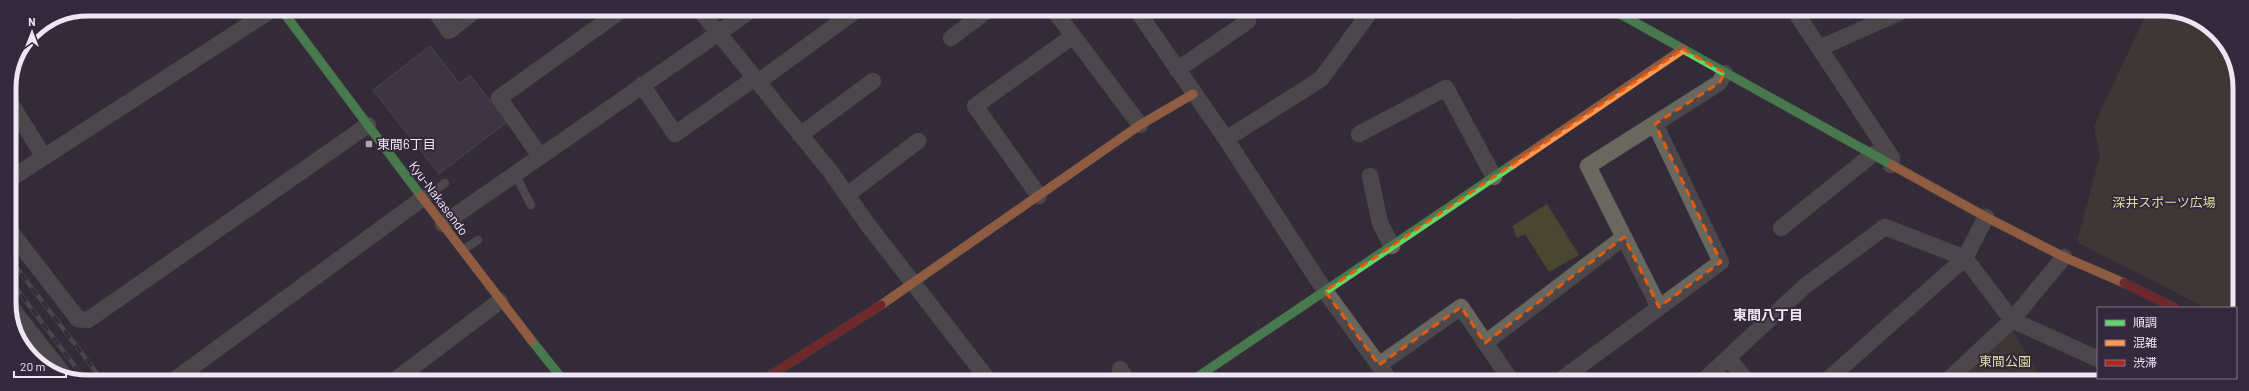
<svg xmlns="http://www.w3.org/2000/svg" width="2249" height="391" font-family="Barlow,'Noto Sans JP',sans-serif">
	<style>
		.green { fill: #494731 }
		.building { fill: #4b444f; stroke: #66606a }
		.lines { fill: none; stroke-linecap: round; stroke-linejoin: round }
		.lane-casing { stroke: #4d4751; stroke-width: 9 }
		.street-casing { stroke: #4d4751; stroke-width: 17 }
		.fast-casing { stroke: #4d4751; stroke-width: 10 }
		.slow-casing { stroke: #4d4751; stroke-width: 10 }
		.jam-casing { stroke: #4d4751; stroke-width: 10 }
		.lane { stroke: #69685f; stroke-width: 8 }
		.street { stroke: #69685f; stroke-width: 16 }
		.fast { stroke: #63d668; stroke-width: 9 }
		.slow { stroke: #ff974d; stroke-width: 9 }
		.jam { stroke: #b3261e; stroke-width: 9 }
		.rail-casing { stroke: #696567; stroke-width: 4.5 }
		.rail { stroke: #34283c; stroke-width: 3; stroke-dasharray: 9; stroke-linecap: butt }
		.marked { fill: none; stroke: #e8590c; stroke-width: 3; stroke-dasharray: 8 5; stroke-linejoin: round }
		.poi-dot { fill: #ada5b2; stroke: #34283c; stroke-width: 1.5 }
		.labels { text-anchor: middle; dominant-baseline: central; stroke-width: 4; stroke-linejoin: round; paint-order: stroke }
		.poi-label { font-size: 13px; fill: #eee6f3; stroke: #34283c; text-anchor: start }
		.street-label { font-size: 13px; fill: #eee6f3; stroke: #34283c }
		.park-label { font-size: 13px; fill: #dddc9f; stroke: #34283c }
		.neighbourhood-label { font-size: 14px; font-weight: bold; fill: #eee6f3; stroke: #34283c }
		.rim { fill: none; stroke: #eee6f3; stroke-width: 5 }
	</style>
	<rect width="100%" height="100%" fill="#332c38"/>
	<path class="green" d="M2148 10H2172L2213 29 2238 72 2239 314 2236 323V308H2206L2077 242 2100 156 2094 126Z
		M1547 204 1579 255 1549 272 1525 234 1517 238 1512 226Z
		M2010 327 2044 382H1956Z"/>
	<path class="building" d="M430 46 460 84 470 75 507 122 439 174 373 90Z"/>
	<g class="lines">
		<g class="lane-casing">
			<path id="lane" d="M515 174 531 205
				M424 198 445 183
				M463 250 478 240"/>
		</g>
		<g class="street-casing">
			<path id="street" d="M434 9 449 31 477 9
				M699 9 830 171 868 225 990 382
				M1053 9 1140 125
				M1136 9 1226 139 1325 291 1391 382
				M1794 10 1892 158 1891 165
				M1516 11 1518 9
				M951 38 989 9
				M1820 48 1905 10
				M1177 70 1248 21
				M758 82 858 9
				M642 85 675 134 755 78
				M11 104 44 157
				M1359 134 1446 88 1494 177
				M800 135 873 81
				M1226 139 1321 79 1372 9
				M540 156 499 98 623 9
				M1370 176 1380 223 1392 246
				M10 179 273 9
				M847 195 918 141
				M1039 196 975 106 1073 36
				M443 224 753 9
				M1781 228 1873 154
				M10 231 78 319 88 320 368 125
				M10 306 64 375
				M1659 307 1588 166 1719 83 1725 73
				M1485 343 1624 237
				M1729 358 1747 382
				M1379 365 1461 307 1512 382
				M1120 369 1128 382
				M2140 378 2149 382
				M173 381 423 198
				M394 381 500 301
				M1558 382 1721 262 1655 124
				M1702 382 1805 286 1885 227 1965 258 2012 320 2098 359
				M1825 382 1965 258 1986 217
				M1946 382 2012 320 2064 257"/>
		</g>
		<g class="fast-casing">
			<path id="fast" d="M281 9 421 196
				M1613 10 1892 165
				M532 341 564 381
				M1190 382 1513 164"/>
		</g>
		<g class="slow-casing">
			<path id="slow" d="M1513 164 1683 49
				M1892 165 1986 217 2064 257 2124 283
				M421 196 532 341
				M881 305 1140 125 1193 94"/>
		</g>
		<g class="jam-casing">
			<path id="jam" d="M2124 283 2175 308
				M760 382 881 305"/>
		</g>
		<use href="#lane" class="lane"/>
		<use href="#street" class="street"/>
		<use href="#fast" class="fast"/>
		<use href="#slow" class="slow"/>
		<use href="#jam" class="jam"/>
		<g class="rail-casing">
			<path id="rail" d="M10 259 103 381
				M10 280 86 381"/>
		</g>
		<use href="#rail" class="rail"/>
	</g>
	<path d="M0 0H2249V391H0ZM1683 49 1725 73 1719 83 1655 124 1721 262 1659 307 1624 237 1485 343 1461 307 1379 365 1325 291Z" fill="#332c38" fill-opacity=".55" fill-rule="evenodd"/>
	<path class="marked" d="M1683 49 1725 73 1719 83 1655 124 1721 262 1659 307 1624 237 1485 343 1461 307 1379 365 1325 291Z"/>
	<rect class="poi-dot" x="365" y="140" width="8" height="8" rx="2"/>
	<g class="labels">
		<g class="poi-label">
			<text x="377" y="144">東間6丁目</text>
		</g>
		<g class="street-label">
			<text transform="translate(439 198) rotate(53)">Kyu-Nakasendo</text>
		</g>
		<g class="park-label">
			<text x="2164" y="202">深井スポーツ広場</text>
			<text x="2005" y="361">東間公園</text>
		</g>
		<g class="neighbourhood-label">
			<text x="1768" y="314">東間八丁目</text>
		</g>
	</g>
	<path d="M0 0H2249V391H0ZM88 16H2161A72 72 0 0 1 2233 88V303A72 72 0 0 1 2161 375H88A72 72 0 0 1 16 303V88A72 72 0 0 1 88 16Z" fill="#34283c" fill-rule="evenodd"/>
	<path class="rim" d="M88 16H2161A72 72 0 0 1 2233 88V303A72 72 0 0 1 2161 375H88A72 72 0 0 1 16 303V88A72 72 0 0 1 88 16Z"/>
	<rect x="2097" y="307" width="140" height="72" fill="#34283c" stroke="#7e7485"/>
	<rect x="2105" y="320" width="20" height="6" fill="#63d668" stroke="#7e7485"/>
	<text x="2133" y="327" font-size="12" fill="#eee6f3">順調</text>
	<rect x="2105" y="340" width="20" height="6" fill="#ff974d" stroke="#7e7485"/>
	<text x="2133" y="347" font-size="12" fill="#eee6f3">混雑</text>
	<rect x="2105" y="360" width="20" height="6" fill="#b3261e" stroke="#7e7485"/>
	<text x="2133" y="367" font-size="12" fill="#eee6f3">渋滞</text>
	<g transform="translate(32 32)" stroke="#34283c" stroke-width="3" paint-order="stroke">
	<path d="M0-3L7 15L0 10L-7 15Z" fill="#eee6f3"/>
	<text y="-6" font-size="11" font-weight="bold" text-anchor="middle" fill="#eee6f3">N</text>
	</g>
	<path d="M14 371v6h52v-6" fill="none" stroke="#eee6f3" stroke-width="2"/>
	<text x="20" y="371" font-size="12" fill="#eee6f3" stroke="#34283c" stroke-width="3" paint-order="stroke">20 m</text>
</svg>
